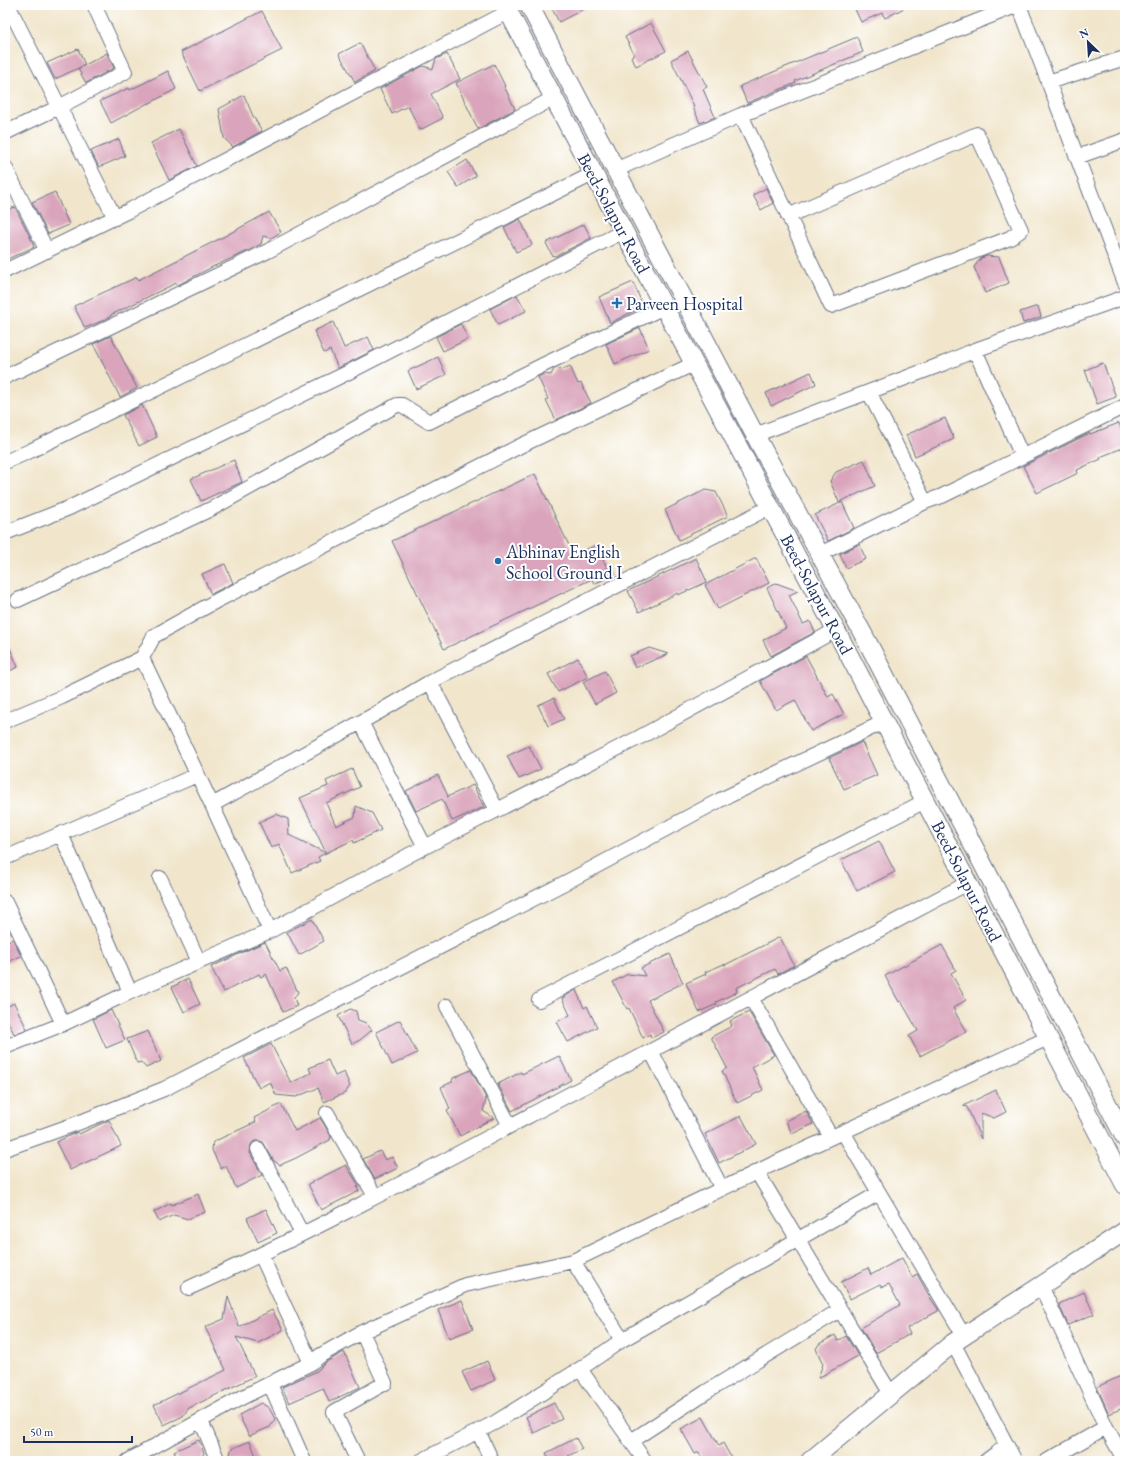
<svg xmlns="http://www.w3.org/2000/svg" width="1130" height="1466" font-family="'EB Garamond',serif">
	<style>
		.building { fill: #daa5bc }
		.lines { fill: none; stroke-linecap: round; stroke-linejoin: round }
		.minor-casing { stroke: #666f84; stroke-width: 16 }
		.major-casing { stroke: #666f84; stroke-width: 20 }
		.minor { stroke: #fff; stroke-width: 14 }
		.major { stroke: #fff; stroke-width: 18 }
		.poi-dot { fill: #1f6fb2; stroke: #fff; stroke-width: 1.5 }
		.labels { text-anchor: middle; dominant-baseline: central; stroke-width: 4; stroke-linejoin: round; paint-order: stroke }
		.street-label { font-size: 18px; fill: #1b2f5e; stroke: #fff }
		.poi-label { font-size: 18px; fill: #1b2f5e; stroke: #fff; text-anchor: start }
	</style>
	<rect width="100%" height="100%" fill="#fff"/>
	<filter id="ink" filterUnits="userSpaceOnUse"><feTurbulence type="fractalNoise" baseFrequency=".025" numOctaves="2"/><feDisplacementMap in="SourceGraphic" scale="8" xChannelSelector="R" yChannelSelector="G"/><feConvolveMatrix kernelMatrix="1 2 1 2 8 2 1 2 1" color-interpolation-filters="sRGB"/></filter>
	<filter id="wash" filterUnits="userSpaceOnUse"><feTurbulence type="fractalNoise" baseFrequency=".012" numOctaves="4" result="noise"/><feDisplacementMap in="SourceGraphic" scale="16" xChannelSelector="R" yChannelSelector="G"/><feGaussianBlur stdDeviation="0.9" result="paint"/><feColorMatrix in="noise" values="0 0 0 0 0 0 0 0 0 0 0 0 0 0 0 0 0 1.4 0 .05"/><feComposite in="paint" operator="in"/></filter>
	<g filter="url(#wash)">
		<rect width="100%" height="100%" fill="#f1e6cc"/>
		<g id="blocks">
			<path class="building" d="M550 5H591L559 22Z
				M853 5H910L885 18 882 13 861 22Z
				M262 11 282 50 200 91 181 52Z
				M651 23 666 51 636 66 631 57 634 54 625 37Z
				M857 37 863 52 795 81 796 83 747 103 740 86Z
				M360 43 375 71 355 82 339 54Z
				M78 49 85 65 107 53 114 68 86 83 78 69 85 65 55 79 47 63Z
				M688 51 707 87 703 89 715 117 700 123 693 107 694 106 671 60Z
				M447 54 460 79 431 94 443 118 420 130 408 106 392 114 380 89 423 66 433 69 436 59Z
				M494 64 505 86H504L515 109 478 129 456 83Z
				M168 71 176 89 148 104V103L111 123 100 101 129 88 130 90Z
				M244 95 253 116 262 131 233 147 224 138 219 109Z
				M179 129 197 166 169 180 151 143Z
				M119 139 125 156 99 167 91 151Z
				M467 160 476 176 458 187 448 172Z
				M766 188 773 203 761 210 753 195Z
				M55 192 69 225 48 234 32 202Z
				M15 207 32 241 34 247 5 260V211Z
				M269 212 281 232 271 238 263 236 261 244 250 250 212 267 178 285 176 283 111 315V316L104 320 85 328 74 306 137 277 138 280 225 236Z
				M520 219 532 245 516 252 504 227Z
				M584 224 591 238 556 256 552 255 546 243Z
				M987 256 999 257 1009 283 985 293 974 267 981 258Z
				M633 282 643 306 610 323 599 297Z
				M517 295 526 311 498 325 490 309Z
				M1038 306 1041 317 1023 323 1020 312Z
				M333 322 344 348 368 337 374 350 338 368 330 350 324 353 314 331Z
				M461 324 468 339 443 351 436 337Z
				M640 328 649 349 615 364 606 344Z
				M111 336 137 388 120 397 93 344Z
				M438 357 446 375 416 389 408 371Z
				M1103 363 1116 397 1097 404 1085 370Z
				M570 366 578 384 581 383 591 403 556 420 546 400 548 399 538 377 543 374 551 375 554 369 557 368 561 370Z
				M811 372 816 384 771 406 766 393Z
				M142 405 157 437 139 446 123 415Z
				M945 418 954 439 915 456 906 435Z
				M1119 423 1125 440V447L1100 457 1101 459 1077 470 1078 473 1037 493 1023 466 1090 433V434Z
				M234 460 242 482 201 501 191 479Z
				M864 460 875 486 839 502 830 481 836 472Z
				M535 474 574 556 596 545 611 576 594 584 592 579 444 649 392 541Z
				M705 490 716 492 728 516 679 540 665 510Z
				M842 502 854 528 828 541 815 515Z
				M859 544 866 559 846 568 840 554Z
				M696 558 707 582 678 595V593L639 612 628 591Z
				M756 558 769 583 718 609 705 585Z
				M225 564 233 583 211 594 202 574Z
				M776 583 798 591 789 595 803 624 810 621 815 632 771 656 763 640 786 628 767 588Z
				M5 637 18 667 5 673Z
				M649 648 668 654 635 668 630 656Z
				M806 656 828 697 833 694 844 714 811 731 795 700 776 710 760 681Z
				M578 658 588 677 558 692 548 674Z
				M605 671 616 693 595 704 583 682Z
				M554 698 564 719 548 726 538 705Z
				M862 742 877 775 844 789 829 758Z
				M529 746 541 769 519 779 507 756Z
				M352 769 360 787 326 803 336 826 355 817 356 806 372 813 381 830 354 843 353 840 326 853 300 798 328 786 326 781Z
				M438 775 448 796 447 797 473 785 484 807 452 821 442 799 416 811 406 791Z
				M276 814 288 819 289 835 326 853 318 857 320 861 292 873 279 844 271 848 259 822Z
				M879 841 895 872 857 891 841 860Z
				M312 919 324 941 299 955 287 932Z
				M780 937 794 965 778 974 775 969 736 988 737 992 716 1002 717 1004 699 1012 686 983 706 974 705 972 724 964 725 965Z
				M13 939 21 956 5 963V942Z
				M265 942 280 971 286 968 298 992 294 998 297 1006 283 1012 266 974 261 977 259 974 224 992 211 967Z
				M942 945 956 970 951 973 966 1000 953 1008 966 1032 920 1056 909 1036 918 1031 901 1001 899 1002 885 976Z
				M670 954 683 983 648 1000 664 1032 651 1038 650 1034 643 1038 629 1008 627 1009 613 982 628 974 645 976 641 968Z
				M188 979 200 1004 184 1012 172 987Z
				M576 990 584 1008 587 1006 597 1027 568 1042 557 1022 570 1015 562 998Z
				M14 1003 27 1029 14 1034 5 1016V1008Z
				M350 1009 356 1011 358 1020 366 1023 372 1030 360 1040 352 1044 338 1016Z
				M111 1010 125 1040 106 1048 93 1019Z
				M749 1012 774 1055 752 1067 763 1090 737 1103 722 1071 727 1068 711 1037 732 1026 730 1021Z
				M400 1020 417 1053 392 1065 376 1032Z
				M148 1031 161 1061 146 1068 141 1062 137 1063 127 1039Z
				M271 1044 291 1083 311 1073 309 1068 328 1060 335 1076 344 1072 350 1086 345 1093 324 1102 318 1088 296 1097 276 1095 270 1082 259 1088 244 1058Z
				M559 1056 571 1080 512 1111 498 1084 521 1072 522 1074Z
				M471 1070 485 1096 486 1100 483 1111 494 1118 460 1136 447 1111 450 1109 441 1087 452 1082 453 1078Z
				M996 1090 1006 1112 994 1118 981 1113V1139L967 1107 963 1106Z
				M281 1104 295 1131 320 1118 331 1136 330 1140 296 1158 280 1165 274 1161 263 1142 259 1141H254L251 1145 250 1153 262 1175 236 1188 226 1166 221 1169 212 1150 213 1142 256 1122 254 1118Z
				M806 1111 813 1124 792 1134 786 1121Z
				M741 1116 756 1144 719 1163 705 1134Z
				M109 1120 121 1146 70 1170 56 1142 73 1134 78 1132 79 1134Z
				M380 1151 385 1160 392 1157 398 1168 375 1179 363 1159Z
				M346 1165 359 1186 357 1187 359 1191 321 1210 308 1184Z
				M198 1194 205 1212 188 1219 174 1215 159 1222 154 1212 171 1203 172 1205Z
				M266 1209 277 1233 258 1242 247 1218Z
				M902 1258 912 1277 917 1274 931 1299 938 1309V1311L907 1328 910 1334 876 1353 861 1328 900 1305 889 1284 882 1287 880 1284 850 1299 841 1282 868 1268 871 1275Z
				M1084 1292 1094 1314 1068 1325 1059 1304Z
				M228 1297 239 1327 272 1310 283 1330 258 1343 236 1337 255 1376 189 1408 183 1416 164 1425 154 1405 226 1370 205 1327 224 1319Z
				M462 1300 473 1329 449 1338 438 1310Z
				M835 1335 838 1341 846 1336 858 1356 818 1378 823 1364 816 1349 819 1344Z
				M344 1352 360 1387 329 1402 323 1388 289 1403 282 1387 317 1371 326 1362Z
				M487 1361 495 1380 471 1391 462 1372Z
				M1125 1374V1407L1109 1414 1097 1387Z
				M261 1403 269 1408 275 1419 270 1427 249 1436 239 1415Z
				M554 1403 562 1419 534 1433 526 1417Z
				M703 1417 719 1446 723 1443 733 1461H703L699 1452 695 1454 681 1429Z
				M576 1438 582 1449 568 1456 571 1461H550L546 1453Z
				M199 1440 204 1453 200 1461H178L174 1451Z
				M250 1441 258 1461H229L231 1449Z"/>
		</g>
	</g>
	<g filter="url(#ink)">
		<use href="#blocks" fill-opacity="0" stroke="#666f84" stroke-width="1"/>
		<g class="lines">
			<g class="minor-casing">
				<path id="minor" d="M8 5 115 218
					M1019 5 1125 283
					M1048 82 1125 58
					M741 115 831 306 1010 238 1021 230 977 134 788 216
					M5 133 59 107 125 72 94 5
					M1077 157 1125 140
					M5 167 47 251
					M615 170 741 115 1018 5
					M5 271 128 211 508 12
					M975 350 1022 456
					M5 377 268 251 554 98
					M869 392 925 502 942 496 1125 406
					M755 435 945 363 975 350 1125 297
					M5 462 30 451 593 174
					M5 533 69 508 345 374 624 231
					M820 554 925 502
					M18 600 211 509 397 405H402L429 422 543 365 664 307
					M142 658 212 805 270 931
					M430 682 497 810
					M5 721 62 697 142 658 154 636 218 600 520 446 687 367 693 362
					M361 722 425 847
					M212 805 379 712 430 682 770 507
					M61 834 130 992
					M5 858 197 775
					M160 878 199 962
					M5 902 63 1024
					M751 998 831 1137
					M539 1000 925 801
					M447 1006 510 1126
					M5 1047 63 1024 130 992 270 931 411 854 640 737 836 630
					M651 1051 722 1189
					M327 1113 375 1196
					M843 1132 964 1336
					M5 1149 78 1123 164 1089 576 877 720 800 884 722
					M258 1149 302 1234
					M757 1172 891 1394
					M261 1255 311 1363
					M1041 1286 1106 1427 1125 1461
					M189 1288C319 1229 444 1161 570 1094 703 1023 835 953 968 883
					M622 1340 879 1193
					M953 1343 1015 1461
					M580 1369 645 1461
					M270 1384 304 1461
					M201 1421 218 1461
					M478 1431 492 1461
					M631 1441 706 1392 840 1310
					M128 1461 239 1399 311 1363 321 1355 362 1332 465 1285 573 1261
					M358 1461 334 1412 385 1383 362 1332
					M421 1461 496 1422 580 1369 622 1340 573 1261 775 1163 1048 1038
					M986 1461 1006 1446
					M1047 1461 1106 1427"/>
			</g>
			<g class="major-casing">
				<path id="major" d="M505 5 631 245 849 655 1125 1185
					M529 5 755 435 869 645 1125 1138
					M810 1461 953 1343 1125 1231"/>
			</g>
			<use href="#minor" class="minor"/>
			<use href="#major" class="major"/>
		</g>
	</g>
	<g class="poi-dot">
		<path d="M615 297h4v4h4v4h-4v4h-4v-4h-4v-4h4z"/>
		<circle cx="498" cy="561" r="4"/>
	</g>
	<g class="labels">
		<g class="street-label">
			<text transform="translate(614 213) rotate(62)">Beed-Solapur Road</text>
			<text transform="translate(817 594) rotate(62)">Beed-Solapur Road</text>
			<text transform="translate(967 881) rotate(63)">Beed-Solapur Road</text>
		</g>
		<g class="poi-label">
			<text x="626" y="303">Parveen Hospital</text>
			<text x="506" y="551">Abhinav English<tspan x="506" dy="21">School Ground I</tspan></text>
		</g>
	</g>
	<rect width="1130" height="1466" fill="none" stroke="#fff" stroke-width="20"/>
	<g transform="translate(1088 42) rotate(335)" stroke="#ffffff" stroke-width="3" paint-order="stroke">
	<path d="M0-3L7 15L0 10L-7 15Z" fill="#1b2f5e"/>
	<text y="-6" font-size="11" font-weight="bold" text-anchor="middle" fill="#1b2f5e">N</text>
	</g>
	<path d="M24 1436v6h108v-6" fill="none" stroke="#1b2f5e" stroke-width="2"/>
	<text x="30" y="1436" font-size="12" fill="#1b2f5e" stroke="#ffffff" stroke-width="3" paint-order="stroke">50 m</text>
</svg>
